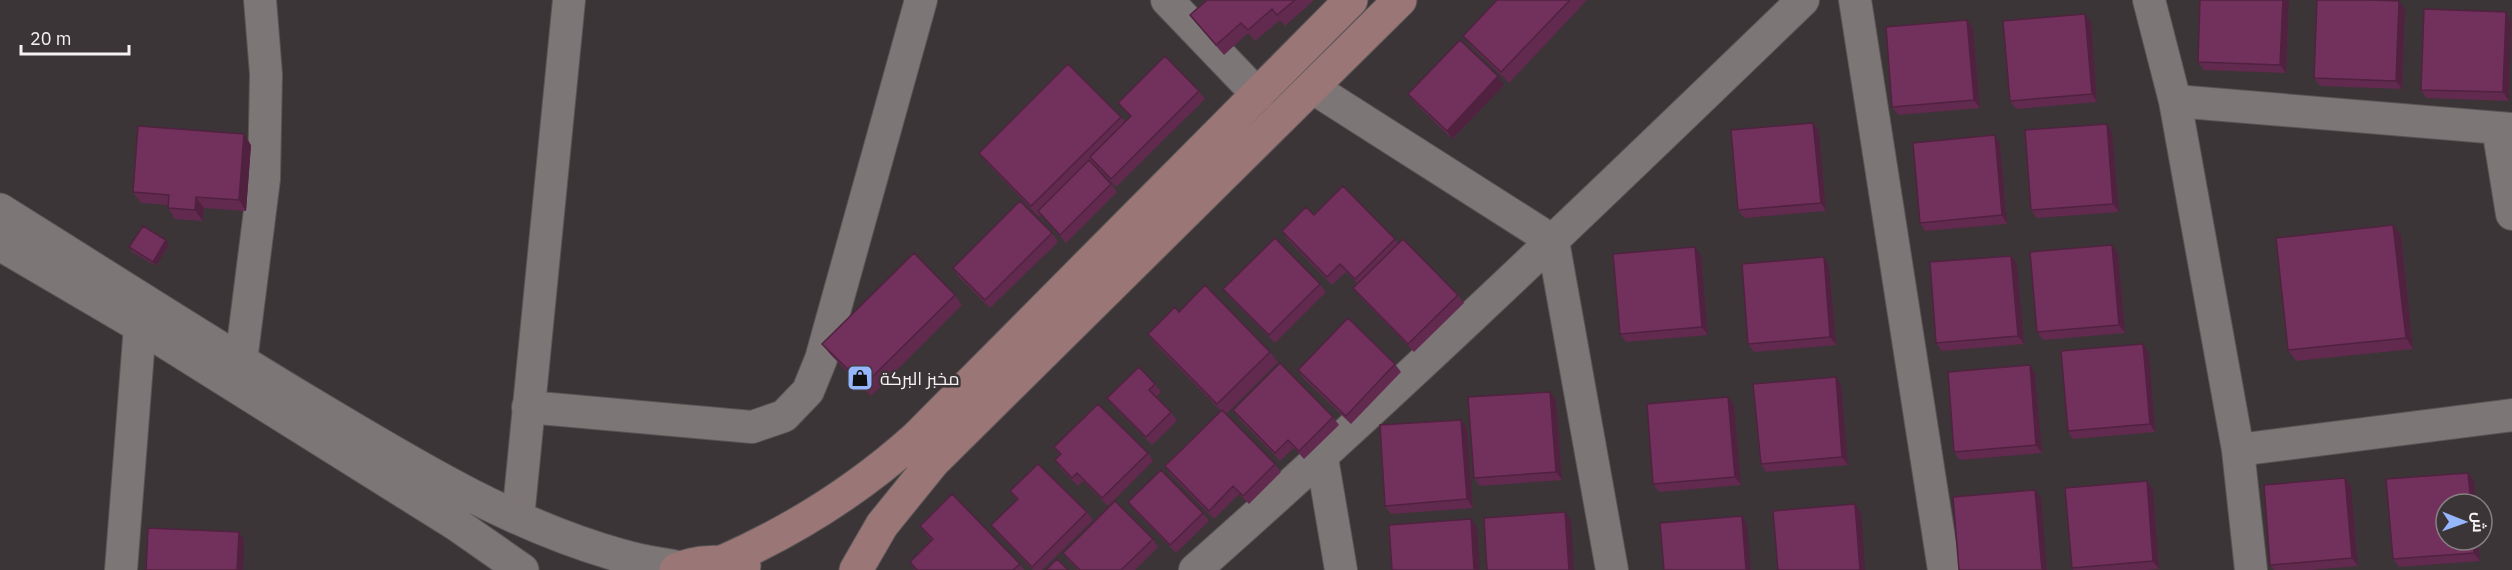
<svg xmlns="http://www.w3.org/2000/svg" width="2512" height="570" font-family="'IBM Plex Sans',Cairo,sans-serif">
	<style>
		.lines { fill: none; stroke-linecap: round; stroke-linejoin: round }
		.minor-casing { stroke: #595455; stroke-width: 34 }
		.tertiary-casing { stroke: #595455; stroke-width: 35 }
		.secondary-casing { stroke: #595455; stroke-width: 35 }
		.minor { stroke: #7d7677; stroke-width: 32 }
		.tertiary { stroke: #7d7677; stroke-width: 33 }
		.secondary { stroke: #9b7676; stroke-width: 33 }
		.wall { fill: #622a4f }
		.shaded-wall { fill: #502240 }
		.building { fill: #72315c; stroke: #502240; stroke-width: 1.5 }
		.labels { text-anchor: middle; dominant-baseline: central; stroke-width: 5; stroke-linejoin: round; paint-order: stroke }
		.poi-label { font-size: 18px; fill: #f6f2f3; stroke: #3b3537; text-anchor: start }
	</style>
	<rect width="100%" height="100%" fill="#3b3537"/>
	<g class="lines">
		<g class="minor-casing">
			<path id="minor" d="M1167 0 1258 95
				M1855 0 1944 570
				M2149 0 2175 101 2238 450 2251 570
				M1313 88 1553 241 1612 570
				M2175 101 2512 129
				M2498 128 2512 214
				M241 361 264 179 266 74 260 0
				M528 407 752 427 784 416 808 391 821 359 921 0
				M2238 450 2512 415
				M1322 458 1341 570
				M518 518 569 0
				M121 570 140 326
				M1195 570C1403 386 1603 193 1803 0"/>
		</g>
		<g class="tertiary-casing">
			<path id="tertiary" d="M0 210C104 275 208 342 313 405 412 464 510 525 622 556 641 562 661 564 680 568
				M0 244 140 326 456 524 522 570"/>
		</g>
		<g class="secondary-casing">
			<path id="secondary" d="M722 562C795 530 858 490 917 437L1351 0
				M676 570C697 560 723 561 744 566
				M856 570 882 525 933 462 1400 0"/>
		</g>
		<use href="#minor" class="minor"/>
		<use href="#tertiary" class="tertiary"/>
		<use href="#secondary" class="secondary"/>
	</g>
	<path class="wall" d="M1207 0H1314L1285 26 1280 20 1255 41 1248 33 1224 55 1198 25 1190 15Z
		M1497 0H1587L1509 83 1471 46 1463 36Z
		M2289 0 2286 73 2204 70 2198 62Z
		M2405 9 2402 89 2320 86 2314 78Z
		M1967 20 1973 28 1980 108 1898 115 1892 107Z
		M2511 20 2509 101 2426 98 2421 90Z
		M2091 22 2097 102 2016 109 2010 101Z
		M1504 85 1452 139 1414 102 1408 94Z
		M1199 91 1205 99 1116 187 1093 163 1092 164 1111 184 1117 192 1066 243 1041 215 1039 217 987 163 979 153 1121 117 1125 122 1130 117 1118 103Z
		M1813 123 1819 131 1826 211 1744 218 1738 210Z
		M2112 132 2119 212 2037 218 2031 210Z
		M1995 135 2000 144 2007 224 1925 231 1920 223Z
		M251 145 246 211 204 208 203 221 175 219 168 208V205L141 203 133 192Z
		M1314 215 1395 239 1398 243 1458 295 1464 303 1414 352 1359 296 1353 288 1358 284 1346 272 1332 285 1287 239 1282 231Z
		M1052 233 1058 242 990 308 958 276 953 268Z
		M2401 235 2413 349 2296 361 2288 350Z
		M169 245 156 266 132 252 129 247Z
		M2118 253 2125 333 2043 340 2037 332Z
		M1701 255 1708 335 1626 342 1620 334Z
		M2011 256 2017 264 2024 344 1942 351 1936 343Z
		M1829 265 1836 345 1754 352 1748 344Z
		M1320 284 1326 292 1275 343 1229 297 1223 289Z
		M955 295 962 305 871 396 830 354 822 344Z
		M1179 312 1270 352 1278 362 1226 414 1275 464 1281 472 1249 504 1239 494 1214 519 1170 474 1165 466 1221 411 1155 344 1148 334Z
		M2149 352 2155 432 2073 439 2068 431Z
		M1395 364 1401 372 1351 424 1303 378 1298 370Z
		M2035 373 2042 453 1960 460 1954 452Z
		M1155 384 1161 392 1156 397 1171 412 1177 421 1152 445 1113 406 1107 398Z
		M1841 385 1848 465 1766 472 1761 464Z
		M1550 392 1556 400 1562 480 1480 486 1474 478Z
		M1734 405 1741 485 1659 492 1653 484Z
		M1233 410 1333 417 1339 425 1304 459 1294 448 1280 461 1239 419Z
		M1467 428 1473 508 1391 514 1385 506Z
		M1054 447 1148 453 1153 461 1108 506 1083 481 1078 486 1060 468 1055 460 1060 455Z
		M2468 473 2474 481 2476 504H2446V540H2478L2480 561 2399 567 2393 559Z
		M2345 478 2351 486 2358 566 2311 570H2274L2270 565Z
		M2147 481 2153 489 2159 569 2146 570H2073L2072 568Z
		M1010 491 1087 512 1093 520 1042 570H1033L997 533 991 525 1017 500Z
		M1128 502 1203 513 1209 521 1176 553 1134 510Z
		M920 526 1020 564 1024 570H915L910 562 931 540Z
		M1153 539 1158 547 1135 570H1078L1069 561 1063 553Z"/>
	<path class="shaded-wall" d="M2283 0H2289L2286 73 2280 65Z
		M2399 1 2405 9 2402 89 2396 81Z
		M2506 12 2511 20 2509 101 2503 92Z
		M2085 14 2091 22 2097 102 2092 94Z
		M1967 20 1973 28 1980 108 1974 100Z
		M1498 76 1504 85 1452 139 1447 131Z
		M1813 123 1819 131 1826 211 1821 203Z
		M2107 124 2112 132 2119 212 2113 204Z
		M244 134 251 145 246 211 239 200Z
		M1995 135 2000 144 2007 224 2002 215Z
		M196 197 204 208 203 221 195 210Z
		M2393 225 2401 235 2413 349 2406 338Z
		M166 240 169 245 156 266 153 262Z
		M2112 245 2118 253 2125 333 2119 325Z
		M1695 247 1701 255 1708 335 1702 327Z
		M2011 256 2017 264 2024 344 2018 336Z
		M1824 257 1829 265 1836 345 1830 337Z
		M2143 344 2149 352 2155 432 2150 424Z
		M2030 365 2035 373 2042 453 2036 445Z
		M1836 377 1841 385 1848 465 1842 457Z
		M1550 392 1556 400 1562 480 1556 472Z
		M1728 397 1734 405 1741 485 1735 477Z
		M1461 420 1467 428 1473 508 1467 499Z
		M2468 473 2474 481 2476 504H2471Z
		M2345 478 2351 486 2358 566 2352 558Z
		M2147 481 2153 489 2159 569 2153 561Z
		M2035 490 2041 498 2047 570H2042Z
		M1855 504 1861 512 1865 570H1860Z
		M1565 512 1571 520 1574 570H1569Z
		M1742 516 1747 524 1751 570H1746Z
		M1471 519 1477 527 1480 570H1474Z
		M239 532 244 540 243 570H237Z
		M2473 540H2478L2480 561 2474 553Z"/>
	<path class="building" d="M1207 0H1295L1277 15 1272 9 1248 30 1241 23 1216 45 1190 15Z
		M1497 0H1570L1501 72 1463 36Z
		M2200 0H2283L2280 65 2198 62Z
		M2317 0H2371L2399 1 2396 81 2314 78Z
		M2424 9 2506 12 2503 92 2421 90Z
		M2085 14 2092 94 2010 101 2003 21Z
		M1967 20 1974 100 1892 107 1886 27Z
		M1460 40 1498 76 1447 131 1408 94Z
		M1165 56 1199 91 1111 179 1090 157 1131 116 1118 103Z
		M1068 64 1121 117 1031 206 979 153Z
		M1813 123 1821 203 1738 210 1731 130Z
		M2107 124 2113 204 2031 210 2025 130Z
		M138 126 244 134 239 200 196 197 195 210 168 208 169 195 133 192Z
		M1995 135 2002 215 1920 223 1913 143Z
		M1089 160 1111 184 1060 235 1038 211Z
		M1343 186 1395 239 1355 279 1340 264 1327 277 1282 231 1306 207 1314 215Z
		M1020 201 1052 233 985 300 953 268Z
		M2393 225 2406 338 2288 350 2276 238Z
		M143 226 166 240 153 262 129 247Z
		M1275 238 1320 284 1269 335 1223 289Z
		M1403 239 1458 295 1408 344 1353 288Z
		M2112 245 2119 325 2037 332 2030 252Z
		M1695 247 1702 327 1620 334 1613 254Z
		M914 253 955 295 864 385 822 344Z
		M2011 256 2018 336 1936 343 1930 262Z
		M1824 257 1830 337 1748 344 1742 264Z
		M1205 285 1270 352 1217 404 1148 334 1175 307 1179 312Z
		M1348 318 1395 364 1346 416 1298 370Z
		M2143 344 2150 424 2068 431 2061 351Z
		M1280 363 1333 417 1299 451 1288 440 1275 453 1233 410Z
		M2030 365 2036 445 1954 452 1948 372Z
		M1139 367 1155 384 1149 390 1171 412 1146 437 1107 398Z
		M1836 377 1842 457 1761 464 1753 384Z
		M1550 392 1556 472 1474 478 1468 397Z
		M1728 397 1735 477 1653 484 1647 404Z
		M1098 404 1148 453 1102 498 1077 473 1072 478 1055 460 1061 454 1054 447Z
		M1222 410 1275 464 1243 496 1233 486 1209 511 1165 466Z
		M1461 420 1467 499 1385 506 1380 425Z
		M1038 464 1087 512 1032 567 991 525 1018 499 1010 491Z
		M1161 470 1203 513 1170 545 1128 502Z
		M2468 473 2471 504H2446V540H2473L2474 553 2393 559 2386 479Z
		M2345 478 2352 558 2270 565 2264 485Z
		M2147 481 2153 561 2072 568 2065 488Z
		M2035 490 2042 570H1959L1953 497Z
		M952 494 1020 564 1013 570H917L910 562 933 539 920 526Z
		M1115 501 1153 539 1121 570H1080L1063 553Z
		M1855 504 1860 570H1778L1773 511Z
		M1565 512 1569 570H1487L1484 518Z
		M1742 516 1746 570H1664L1660 523Z
		M1471 519 1474 570H1392L1389 525Z
		M148 528 239 532 237 570H146Z
		M1057 559 1068 570H1046Z"/>
	<defs>
		<g id="shop-square" transform="scale(1.35)"><rect x="-9" y="-9" width="18" height="18" rx="4" fill="#96b6fd" stroke="#3b3537"/><path d="M-5-2.5h2.3a2.7 3.5 0 0 1 5.4 0H5L5.5 6h-11ZM-1.5-2.5h3a1.5 2.3 0 0 0-3 0Z" fill="#111"/></g>
	</defs>
	<g fill-rule="evenodd">
		<use href="#shop-square" x="860" y="378"/>
	</g>
	<g class="labels">
		<g class="poi-label">
			<text x="880" y="378">مخبز البركة</text>
		</g>
	</g>
	<g transform="translate(2464 522) rotate(91)"><circle r="28" fill="#3b3537" stroke="#868182" stroke-width="1.5"/>
	<path d="M0-4.5L10 22L0 15L-10 22Z" fill="#96b6fd"/>
	<text y="-9" font-size="16" font-weight="bold" text-anchor="middle" fill="#f6f2f3">ش</text>
	</g>
	<path d="M21 45v9h108v-9" fill="none" stroke="#f6f2f3" stroke-width="3"/>
	<text x="30" y="45" font-size="18" fill="#f6f2f3" stroke="#3b3537" stroke-width="4.5" paint-order="stroke">20 m</text>
</svg>
